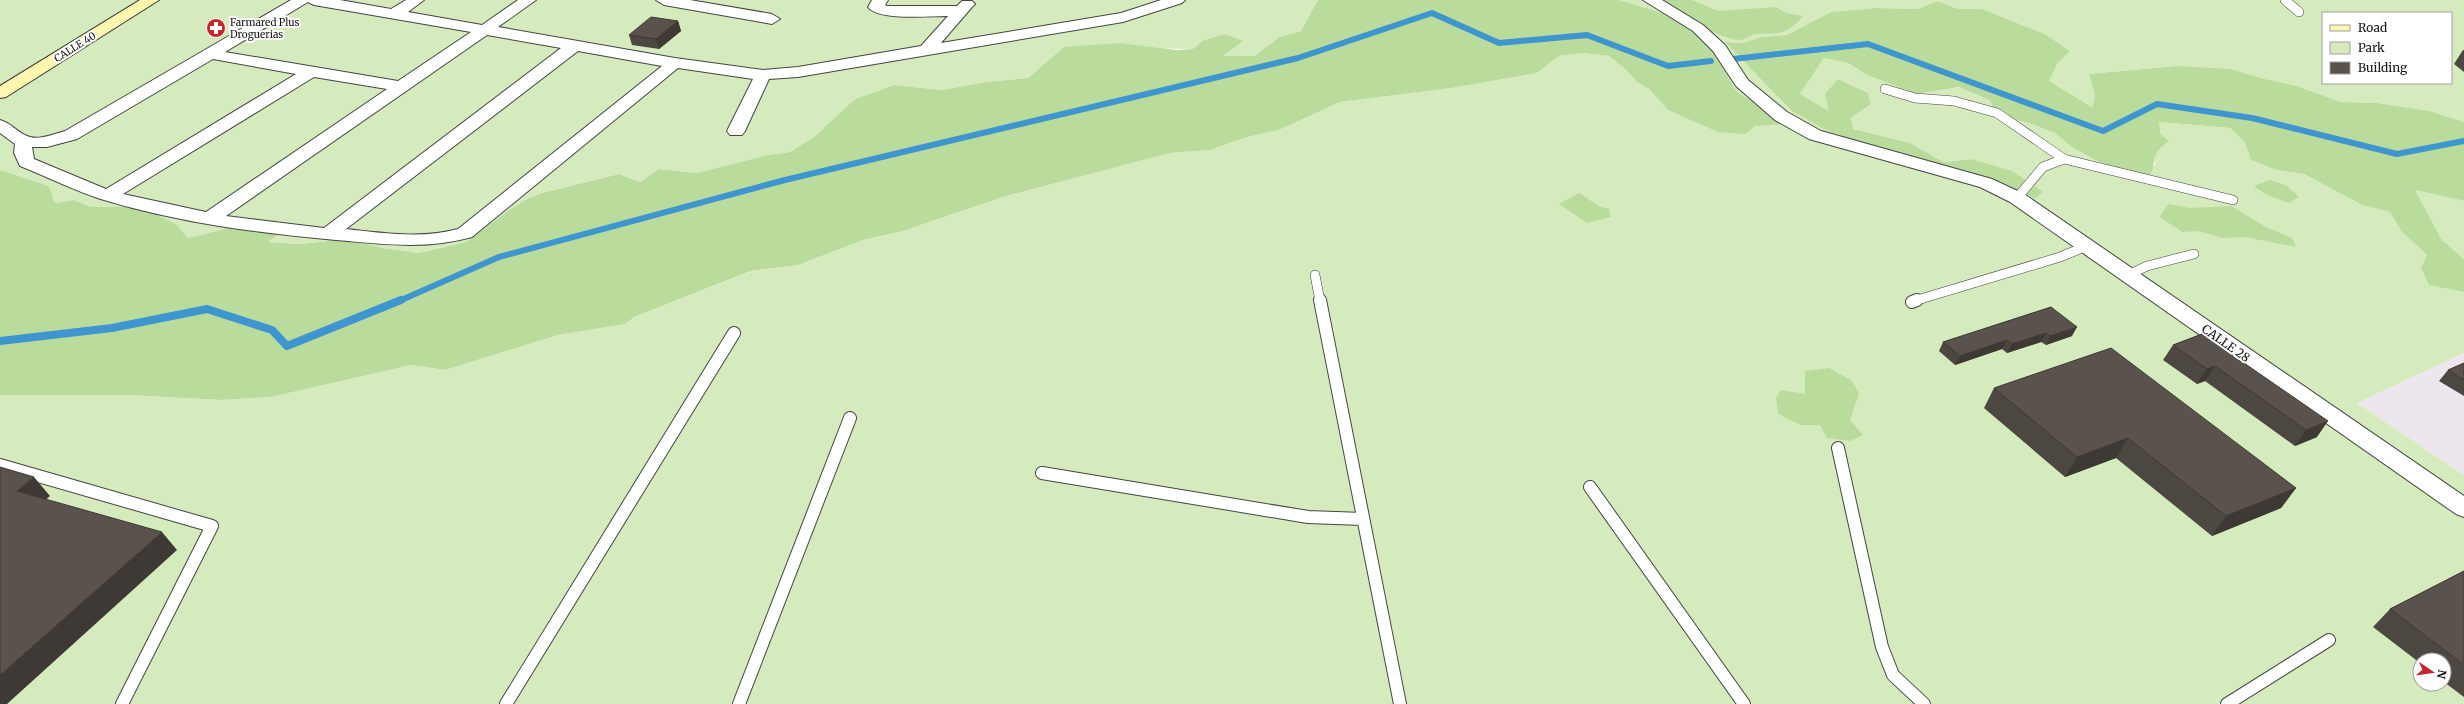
<svg xmlns="http://www.w3.org/2000/svg" width="2464" height="704" font-family="Merriweather,serif">
	<style>
		.industrial { fill: #eee6ef }
		.green { fill: #d5ebbd; fill-rule: evenodd }
		.forest { fill: #b9dc9c }
		.lines { fill: none; stroke-linecap: round; stroke-linejoin: round }
		.stream-far1 { stroke: #3f96cf; stroke-width: 6 }
		.stream { stroke: #3f96cf; stroke-width: 8 }
		.service-far1-casing { stroke: #444; stroke-width: 10 }
		.service-casing { stroke: #444; stroke-width: 14 }
		.minor-casing { stroke: #444; stroke-width: 2 }
		.secondary-casing { stroke: #333; stroke-width: 2 }
		.service-far1 { stroke: #fff; stroke-width: 9 }
		.service { stroke: #fff; stroke-width: 12 }
		.minor { fill: #fff; fill-rule: evenodd }
		.secondary { fill: #fff6b0; fill-rule: evenodd }
		.wall { fill: #4d4742 }
		.shaded-wall { fill: #3f3936 }
		.building { fill: #5a524d; stroke: #3f3936 }
		.labels { text-anchor: middle; dominant-baseline: central; stroke-width: 4; stroke-linejoin: round; paint-order: stroke }
		.far-poi-label { font-size: 10px; fill: #111; stroke: #fff; text-anchor: start }
		.far-street-label { font-size: 10px; fill: #111; stroke: #fff }
		.street-label { font-size: 12px; fill: #111; stroke: #fff }
	</style>
	<rect width="100%" height="100%" fill="#fffdf5"/>
	<path class="industrial" d="M2464 353V475L2357 403Z"/>
	<path class="green" d="M0 0H1318L1301 31 1279 37 1255 56H1223L1202 41 1193 49 1064 47 1028 78 986 82 942 90 894 85 855 99 814 137 790 152 768 155 697 173 659 169 640 182 619 174 542 193 527 199 509 210 466 242 419 253 383 248 349 239 299 244 267 242 221 230 188 238 176 224 139 206 91 207 74 200 55 203 49 186 0 170Z
		M1619 0H2464V122L2430 111 2378 103 2341 102 2297 86 2199 68 2176 66 2089 74 2095 96 2092 107 2049 81 2058 63 2070 51 2045 34 1982 9H1958L1938 1 1917 9 1878 8 1787 35 1761 37 1743 43 1726 42 1792 111 1827 131 1903 156 2002 182 2035 199 2043 192 1971 159 1944 162 1910 143 1853 129 1851 118 1871 104 1868 93 1838 79 1829 111 1800 94 1824 58 1848 63 1867 75 1916 94 1959 87 1991 101 1993 116 2026 122 2055 133 2073 148 2129 178 2155 165C2152 152 2160 137 2159 122L2230 128 2245 143 2251 160 2276 170 2304 174 2362 205 2390 212 2402 232 2427 255 2429 284 2464 292V353L2357 403 2464 475V704H0V395H126L222 400 271 397 411 365 445 370 558 335 624 324 634 317 752 271 798 265 863 240 903 231 1006 196 1075 178 1170 153 1210 150 1247 137 1279 130 1340 102 1452 88 1537 73 1559 56 1583 53 1609 56 1625 69 1637 82 1649 89 1668 110 1690 119 1769 112 1736 91 1713 49 1663 13ZM2323 13H2451V83H2323ZM2420 660H2444V684H2420Z
		M2415 190 2464 201V259L2442 240Z"/>
	<path class="forest" d="M1318 0H1619L1663 13 1693 30 1713 49 1736 91 1769 112 1784 124 1755 126 1745 134 1718 132 1668 110 1649 89 1637 82 1625 69 1609 56 1583 53 1559 56 1537 73 1452 88 1340 102 1279 130 1247 137 1210 150 1170 153 1075 178 1006 196 903 231 863 240 798 265 751 271 634 317 625 324 558 335 445 370 411 365 271 397 222 400 126 395H0V170L49 186 55 203 74 200 91 207 139 206 176 224 188 238 221 230 253 218 278 221 281 232 268 242 299 244 349 239 383 248 419 253 466 242 509 210 527 199 542 193 619 174 640 182 659 169 697 173 768 155 790 152 814 137 855 99 894 85 942 90 986 82 1028 78 1064 47 1120 43 1176 50 1193 49 1202 41 1225 34 1243 41 1223 56H1255L1279 37 1301 31Z
		M1644 0H1692L1718 11 1776 7 1786 13 1803 16C1787 35 1780 33 1757 34 1751 34 1746 39 1740 40 1724 41 1662 8 1644 0Z
		M1938 1 1958 9H1982L2045 34 2070 51 2058 63 2049 81 2092 107 2095 96 2089 74 2176 66 2230 69 2264 79 2297 86 2341 102 2378 103 2430 111 2464 122V201L2415 190 2442 240 2464 259V292L2429 285 2421 268 2427 255 2402 232 2390 212 2362 205 2304 174 2276 170 2251 160 2245 143 2230 128 2159 122 2160 134 2169 141C2149 155 2158 159 2149 178H2129L2073 148 2055 133 2026 122 1993 116 1991 101 1959 87 1916 94 1867 75 1848 63 1824 58 1800 94 1829 111 1825 94 1838 79 1868 93 1871 104 1851 118 1853 129 1910 143 1944 162 1971 159 2012 171 2043 192 2035 199 2002 182 1903 156 1827 131 1792 111 1725 42 1743 43 1761 37 1787 35 1832 12 1878 8 1917 9Z
		M2270 180 2287 186 2299 197 2289 203 2267 195 2254 186Z
		M1579 193C1590 199 1596 207 1609 209L1611 217 1587 223 1559 204Z
		M2168 204 2190 208 2231 206 2264 226 2292 238 2296 247 2245 237 2223 238 2198 231 2182 232 2160 217Z
		M1829 368 1851 380 1859 393 1850 420 1863 435 1850 441 1827 438 1820 425H1801L1778 414 1776 398 1781 390 1805 394V371Z"/>
	<g class="lines">
		<path class="stream-far1" d="M1733 59 1868 44 2103 131 2157 104 2252 118 2397 154 2464 141
			M399 301 499 257 785 180 1298 58 1432 13 1499 43 1587 35 1668 66 1711 61"/>
		<path class="stream" d="M0 341 112 328 207 309 272 330 287 346 401 300"/>
		<g class="service-far1-casing">
			<path id="service-far1" d="M2285 0 2299 12
				M1885 89 1915 98 1954 101 1997 113 2064 159
				M2017 198 2043 167 2064 159 2233 200
				M1315 275 1320 301
				M2128 275 2147 266 2194 254
				M1914 301 2060 257 2087 246"/>
		</g>
		<g class="service-casing">
			<path id="service" d="M1320 300 1400 704
				M1912 302 1917 300
				M1838 448 1882 647 1893 675 1924 704
				M0 465 212 526 122 704
				M1042 473 1308 517 1363 519
				M1590 487 1744 704
				M506 704 734 333
				M739 704 850 418
				M2227 704 2329 640"/>
		</g>
		<g class="minor-casing">
			<path id="minor" d="M291 0H340L391 9 406 0H424L408 12 482 25 518 0H536L498 27 675 58 763 70 798 67 921 46 948 16C931 16 878 21 868 7L872 0H888L885 5 887 6H957L962 1H972L975 4 972 7 941 43 1121 13 1161 0H1185L1182 3 1123 22 798 77 769 79 745 131 742 135H730L727 131 753 79 678 68 472 237C426 250 383 244 336 240 258 233 180 223 104 200 75 191 48 177 20 166L14 153 15 144 0 133V120C11 123 17 132 27 136 38 141 54 134 65 131ZM308 2 314 5 471 32 398 81 225 52ZM487 35 561 48 324 228 226 216ZM578 51 662 66 458 229C422 239 383 233 346 229ZM213 59 296 74 106 189 34 159 32 147H47L77 139ZM314 77 387 89 206 212 123 194Z
				M656 0H690L772 14 780 19 772 24 664 5Z
				M1643 0H1662L1703 25 1725 45 1748 80 1787 112 1821 131 1992 179 2024 194 2464 496V517L2456 514 2010 202 1980 187 1809 139 1775 120 1736 86 1713 51 1693 31Z"/>
		</g>
		<g class="secondary-casing">
			<path id="secondary" d="M140 0H159L6 97 0 98V86Z"/>
		</g>
		<use href="#service-far1" class="service-far1"/>
		<use href="#service" class="service"/>
		<use href="#minor" class="minor"/>
		<use href="#secondary" class="secondary"/>
	</g>
	<path class="wall" d="M678 21 681 31 659 49 632 45 629 35Z
		M2463 50H2464V72L2454 64Z
		M2051 307 2072 336 2046 345 2041 342 2007 353 2002 349 1955 365 1939 351 1943 342Z
		M2202 334 2317 437 2295 446 2205 381 2197 384 2163 360 2173 345Z
		M2464 363V396L2439 381 2448 370Z
		M1994 388 2296 488 2281 508 2212 536 2116 458 2065 477 1984 408Z
		M2464 571V697L2444 682V660H2420V663L2373 627 2390 609Z"/>
	<path class="shaded-wall" d="M678 21 681 31 659 49 656 39Z
		M2077 327 2072 336 2046 345 2050 336Z
		M2046 333 2041 342 2007 353 2012 344Z
		M2007 340 2002 349 1955 365 1960 356Z
		M2215 366 2205 381 2197 384 2207 369Z
		M2328 421 2317 437 2295 446 2306 430Z
		M2128 438 2116 458 2065 477 2077 457Z
		M34 477 50 496 34 510 17 491Z
		M2296 488 2281 508 2212 536 2226 516Z
		M162 532 177 550 7 704H0V675Z"/>
	<path class="building" d="M651 17 678 21 656 39 629 35Z
		M2051 307 2077 327 2050 336 2046 333 2012 344 2007 340 1960 356 1943 342Z
		M2202 334 2328 421 2306 430 2215 366 2207 369 2173 345Z
		M2111 348 2296 488 2226 516 2128 438 2077 457 1994 388Z
		M2464 363V380L2448 370Z
		M0 467 34 477 17 491 162 532 0 675Z
		M2464 571V665L2390 609Z"/>
	<defs>
		<g id="pharmacy-disc" transform="scale(1)"><circle r="9.5" fill="#c4262e" stroke="#fff"/><path d="M-2-6h4v4h4v4h-4v4h-4v-4h-4v-4h4Z" fill="#fff"/></g>
	</defs>
	<g fill-rule="evenodd">
		<use href="#pharmacy-disc" x="216" y="28"/>
	</g>
	<g class="labels">
		<g class="far-poi-label">
			<text x="230" y="22">Farmared Plus<tspan x="230" dy="12">Droguerias</tspan></text>
		</g>
		<g class="far-street-label">
			<text transform="translate(75 47) rotate(-32)">CALLE 40</text>
		</g>
		<g class="street-label">
			<text transform="translate(2226 343) rotate(35)">CALLE 28</text>
		</g>
	</g>
	<rect x="2322" y="12" width="130" height="72" fill="#ffffff" stroke="#a0a0a0"/>
	<rect x="2330" y="25" width="20" height="6" fill="#fff6b0" stroke="#a0a0a0"/>
	<text x="2358" y="32" font-size="12" fill="#111111">Road</text>
	<rect x="2330" y="42" width="20" height="12" fill="#d5ebbd" stroke="#a0a0a0"/>
	<text x="2358" y="52" font-size="12" fill="#111111">Park</text>
	<rect x="2330" y="62" width="20" height="12" fill="#5a524d" stroke="#a0a0a0"/>
	<text x="2358" y="72" font-size="12" fill="#111111">Building</text>
	<g transform="translate(2432 672) rotate(103)"><circle r="19" fill="#ffffff" stroke="#a0a0a0"/>
	<path d="M0-3L7 15L0 10L-7 15Z" fill="#c4262e"/>
	<text y="-6" font-size="11" font-weight="bold" text-anchor="middle" fill="#111111">N</text>
	</g>
</svg>
